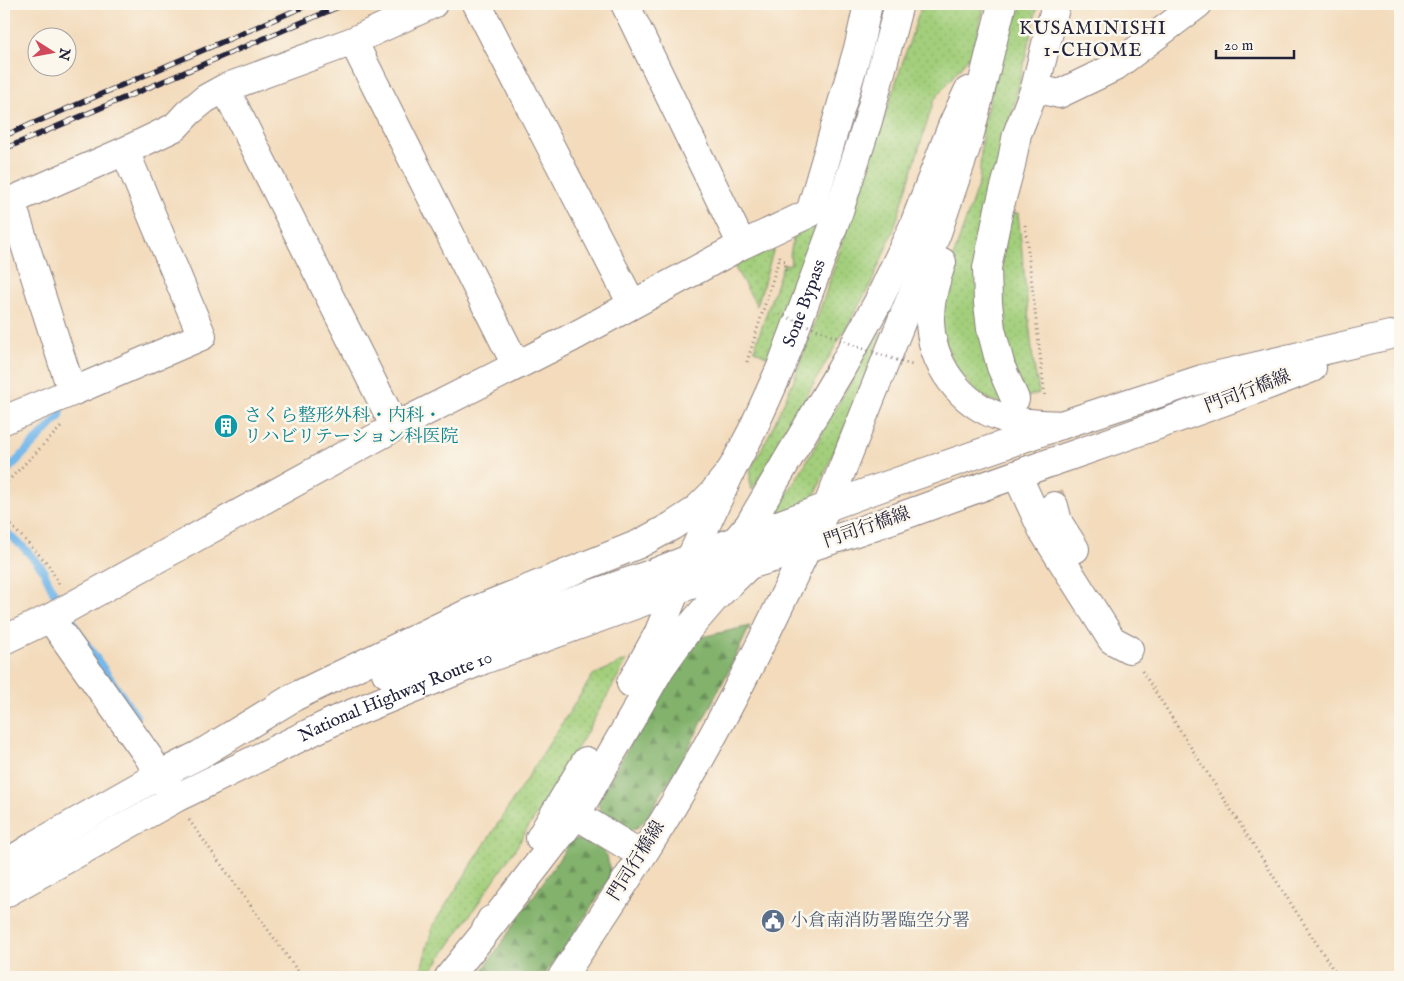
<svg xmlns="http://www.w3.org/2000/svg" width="1404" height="981" font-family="'IM FELL English','Noto Serif JP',serif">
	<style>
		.grass { fill: url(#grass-dots); stroke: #62785c }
		.forest { fill: url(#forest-firs); stroke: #526a54 }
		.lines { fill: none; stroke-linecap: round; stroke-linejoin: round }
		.stream { stroke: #75b8eb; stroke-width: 8 }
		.minor-tunnel { stroke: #c9b6a2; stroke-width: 28; stroke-dasharray: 28 14; stroke-linecap: butt }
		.minor-casing { stroke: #8a7e7c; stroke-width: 30 }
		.major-casing { stroke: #8a7e7c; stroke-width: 30 }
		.highway-casing { stroke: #8a7e7c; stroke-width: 30 }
		.path { stroke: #8a7e7c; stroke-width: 3; stroke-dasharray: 1 4; stroke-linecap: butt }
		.minor { stroke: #fff; stroke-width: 28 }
		.major { stroke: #fff; stroke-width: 28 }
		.highway { stroke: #fff; stroke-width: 28 }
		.rail-casing { stroke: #22223b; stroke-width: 5.5 }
		.rail { stroke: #fbf7ec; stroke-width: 4; stroke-dasharray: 11; stroke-linecap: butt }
		.path-bridge { stroke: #8a7e7c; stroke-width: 3; stroke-dasharray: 1 4; stroke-linecap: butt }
		.labels { text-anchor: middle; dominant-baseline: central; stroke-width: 5; stroke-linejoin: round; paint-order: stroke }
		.street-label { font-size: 18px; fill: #22223b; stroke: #fbf7ec }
		.culture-label { font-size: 18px; fill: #0d838f; stroke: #fbf7ec; text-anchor: start }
		.service-label { font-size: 18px; fill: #4e5e75; stroke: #fbf7ec; text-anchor: start }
		.neighbourhood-label { font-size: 19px; letter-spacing: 1px; fill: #22223b; stroke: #fbf7ec }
	</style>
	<defs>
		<pattern id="grass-dots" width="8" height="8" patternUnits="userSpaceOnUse" patternTransform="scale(1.25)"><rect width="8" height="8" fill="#a3cf7c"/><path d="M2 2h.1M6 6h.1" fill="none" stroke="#8cb16c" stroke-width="1.8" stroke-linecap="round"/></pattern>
		<pattern id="forest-firs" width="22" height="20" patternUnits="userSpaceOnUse" patternTransform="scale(1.25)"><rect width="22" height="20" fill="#82b26c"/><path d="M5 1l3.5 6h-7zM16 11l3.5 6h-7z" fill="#6a905a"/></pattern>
	</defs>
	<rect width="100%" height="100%" fill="#fbf7ec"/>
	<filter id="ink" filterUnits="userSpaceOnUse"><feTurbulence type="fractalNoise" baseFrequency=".02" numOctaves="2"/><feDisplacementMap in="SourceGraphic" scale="10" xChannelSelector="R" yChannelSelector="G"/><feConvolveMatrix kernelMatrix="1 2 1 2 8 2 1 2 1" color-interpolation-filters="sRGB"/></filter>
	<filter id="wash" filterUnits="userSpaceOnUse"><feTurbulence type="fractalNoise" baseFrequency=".0096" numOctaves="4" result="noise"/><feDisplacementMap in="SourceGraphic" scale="20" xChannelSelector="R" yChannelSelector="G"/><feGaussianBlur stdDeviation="1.12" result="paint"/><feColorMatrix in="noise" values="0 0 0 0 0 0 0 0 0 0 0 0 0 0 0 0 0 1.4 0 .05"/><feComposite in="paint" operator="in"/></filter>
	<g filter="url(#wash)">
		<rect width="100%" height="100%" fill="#f3dbbc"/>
		<path class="grass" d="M922 4H985L972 53 934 100 894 229 871 284 762 474 752 490 750 481V471L771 431 793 382 822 304Z
			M1016 4H1038L984 232 1003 405 978 394 957 370 940 331 947 275 979 182 983 123Z
			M1018 213 1033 360 1039 393 1022 399 996 307 1007 214Z
			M819 220 796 289 768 357 754 350 783 265 791 264 790 255 795 228Z
			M777 238 757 306 731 261Z
			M878 332 882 333 853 407 812 502 781 512 779 508 811 454Z
			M627 660 583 739 514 851 437 963 425 977H419L433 925 593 675Z"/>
		<path class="forest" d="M750 626 729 670 687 751 646 819 638 827 628 831C608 825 601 825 598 801L670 673 697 638Z
			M572 840H579L588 843 601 850 606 854 610 868 609 879 579 927 543 977H478Z"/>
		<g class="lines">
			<path class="stream" d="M4 474 60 416 61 411
				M4 530 24 548 42 568 55 595
				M71 615 75 627 136 716"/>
		</g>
	</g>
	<g filter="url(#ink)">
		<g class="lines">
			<path class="minor-tunnel" d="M1021 415 1054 506"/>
			<g class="minor-casing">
				<path id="minor" d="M477 4 632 304
					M625 4 742 245
					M1056 4 1035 88 1059 94 1113 68 1198 4
					M353 41 516 365
					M225 88 395 427
					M11 201 72 392 202 336 125 151
					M4 204 125 151 175 127 188 113 205 99 225 88 353 41 433 4
					M1015 399 1001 367 991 329 988 303 987 268 999 209 1011 165 1017 134 1035 88
					M4 420 72 392
					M1017 475 1043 531 1112 640 1129 649
					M1054 506 1058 522 1075 549
					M50 618 148 756 159 775 174 794
					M4 640 50 618 395 427 571 338 742 245 810 213 859 45 868 4"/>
			</g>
			<g class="major-casing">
				<path id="major" d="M631 683 658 634 676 590
					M560 805 642 855
					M540 838 586 761
					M483 935 576 815 660 669 689 628 714 599 749 565 777 540 796 526 827 507 865 493 1061 425 1202 379 1390 335
					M449 977 483 935 491 920
					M562 977C604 914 647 851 685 785 730 708 769 628 807 548 882 525 955 496 1029 470 1124 437 1219 405 1312 368"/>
			</g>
			<g class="highway-casing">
				<g id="highway">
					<path d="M942 262C936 279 930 299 930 318 930 363 960 405 1004 418 1022 424 1042 424 1061 425"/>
					<path d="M733 544 749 525 840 371 878 302 913 227 952 126 968 91"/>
					<path id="s1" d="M687 566 732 469 752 431 781 367 839 211 868 121 899 4"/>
					<path d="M386 673 418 659 503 625 651 574 737 540 827 507"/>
					<path d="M4 865 34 846 159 775 199 755 294 697 466 614 639 544 672 526 695 511 713 493 732 469"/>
					<path id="s2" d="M4 894 176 798 336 720 483 660 676 590 749 565 807 548 827 507 937 233 968 142 1002 4"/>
				</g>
			</g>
			<path class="path" d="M1025 225 1045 397
				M779 260 785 261 786 272
				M747 362 780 256
				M4 485 61 427
				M4 518 48 564 59 584
				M1142 671 1338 977
				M189 820 302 977"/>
			<use href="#minor" class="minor"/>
			<use href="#major" class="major"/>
			<use href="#highway" class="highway"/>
			<g class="rail-casing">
				<path id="rail" d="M4 136 310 4
					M4 149 345 4"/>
			</g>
			<use href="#rail" class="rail"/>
			<path class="path-bridge" d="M780 314 861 348 912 365"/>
		</g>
	</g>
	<defs>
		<g id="building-disc" transform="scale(1.25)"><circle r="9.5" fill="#0f9aa8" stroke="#fbf7ec"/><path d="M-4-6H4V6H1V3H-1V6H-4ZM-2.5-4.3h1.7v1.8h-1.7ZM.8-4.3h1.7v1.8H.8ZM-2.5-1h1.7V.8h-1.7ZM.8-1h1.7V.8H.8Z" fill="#fff"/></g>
		<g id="civic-disc" transform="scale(1.25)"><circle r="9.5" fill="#5c6f8a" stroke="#fbf7ec"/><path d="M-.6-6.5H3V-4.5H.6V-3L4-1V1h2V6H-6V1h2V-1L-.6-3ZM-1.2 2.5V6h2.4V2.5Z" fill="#fff"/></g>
	</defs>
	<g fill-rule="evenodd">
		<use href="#building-disc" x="226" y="426"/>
		<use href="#civic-disc" x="773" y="921"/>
	</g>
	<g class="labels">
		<g class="street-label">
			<text stroke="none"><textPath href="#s1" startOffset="288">Sone Bypass</textPath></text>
			<text transform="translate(1248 392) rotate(-21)">門司行橋線</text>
			<text transform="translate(867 528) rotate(-19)">門司行橋線</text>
			<text stroke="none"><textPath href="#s2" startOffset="439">National Highway Route 10</textPath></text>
			<text transform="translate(637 861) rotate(-58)">門司行橋線</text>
		</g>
		<g class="culture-label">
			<text x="244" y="416">さくら整形外科・内科・<tspan x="244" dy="21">リハビリテーション科医院</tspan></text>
		</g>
		<g class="service-label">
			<text x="790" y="921">小倉南消防署臨空分署</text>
		</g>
		<g class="neighbourhood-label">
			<text x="1093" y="29">KUSAMINISHI<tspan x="1093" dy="22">1-CHOME</tspan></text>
		</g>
	</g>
	<rect width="1404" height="981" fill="none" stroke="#fbf7ec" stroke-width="20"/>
	<g transform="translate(52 52) rotate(101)"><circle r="24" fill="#fbf7ec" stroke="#a4a2a5"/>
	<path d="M0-4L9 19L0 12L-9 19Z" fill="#d1495b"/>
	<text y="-8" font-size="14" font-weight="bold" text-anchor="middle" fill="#22223b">N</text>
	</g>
	<path d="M1216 50v8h78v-8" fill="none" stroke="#22223b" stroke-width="2.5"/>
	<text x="1224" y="50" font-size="15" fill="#22223b" stroke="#fbf7ec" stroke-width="4" paint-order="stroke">20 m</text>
</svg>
